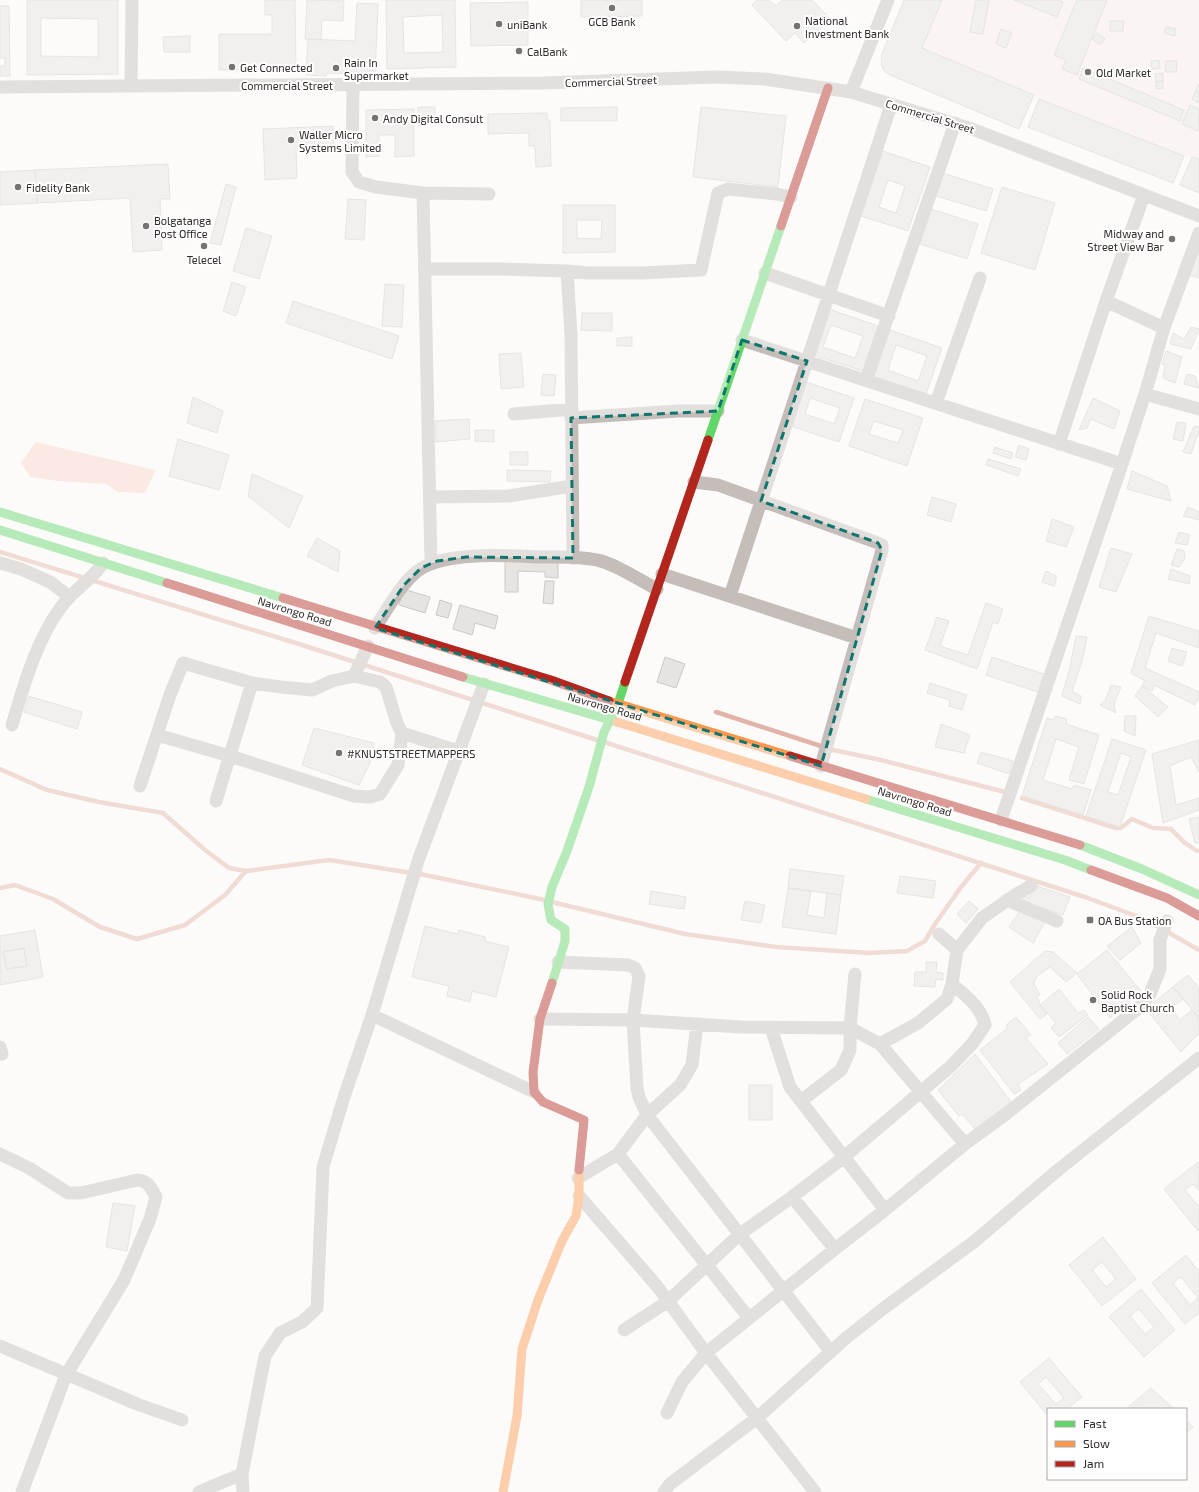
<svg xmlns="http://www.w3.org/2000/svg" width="1199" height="1492" font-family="'Exo 2',sans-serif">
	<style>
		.built { fill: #f9edea }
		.forest { fill: #fad4cb }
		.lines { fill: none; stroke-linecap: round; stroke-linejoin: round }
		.stream { stroke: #e2b4a9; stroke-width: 4.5 }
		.building { fill: #e6e3e1; stroke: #ccc9c8; fill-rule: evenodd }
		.street { stroke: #c5bdba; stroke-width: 13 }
		.fast { stroke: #63d668; stroke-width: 9 }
		.slow { stroke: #ff974d; stroke-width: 9 }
		.jam { stroke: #b3261e; stroke-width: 9 }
		.marked { fill: none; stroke: #0f766e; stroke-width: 3; stroke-dasharray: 8 5; stroke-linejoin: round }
		.poi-dot { fill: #777372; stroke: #fff; stroke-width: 1.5 }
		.labels { text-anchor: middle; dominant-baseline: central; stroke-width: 4; stroke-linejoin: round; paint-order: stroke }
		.poi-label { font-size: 11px; fill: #302a28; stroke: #fff; text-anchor: start }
		.street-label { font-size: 11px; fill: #302a28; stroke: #fff }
	</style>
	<rect width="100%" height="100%" fill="#fcfbfa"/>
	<path class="built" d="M942 0H1199V159L1192 157 1184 156 1039 99 1033 95 922 48Z"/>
	<path class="forest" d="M36 442 155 470H156L145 493 118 492 106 484 58 481 30 477 21 463Z"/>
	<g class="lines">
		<path class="stream" d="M0 552 302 645 597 740
			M716 712 833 750 881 760 1005 792
			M604 742 1085 897 1147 920 1199 950
			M0 769 47 790 99 802 163 813 205 850 229 868 246 871 329 860 425 875 545 900
			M1022 798 1116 828H1121L1132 819 1153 828 1171 829 1185 843 1197 851
			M0 888 15 885 53 899 100 927 137 939 185 925 225 895 246 871
			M552 902 685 934 776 947 870 953 907 951 925 941 935 924 961 887 981 863"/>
	</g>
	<path class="building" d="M27 0H118V74L27 75ZM41 18 98 19V57L41 56Z
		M265 0H295L296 69 219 70V34H272V15H265Z
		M307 0 344 1 343 21 322 20 321 40 305 39Z
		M386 0H455L456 67 387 69ZM442 15 443 52 404 53 403 17Z
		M581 0H642V16L581 17Z
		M757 0H769L776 6 782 0H812L830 19 804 43 795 33 786 41 752 5Z
		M904 0H942L922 48 1034 95 1019 129 890 75 885 72 882 67 881 56Z
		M976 0H989L983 34 970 32Z
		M1014 0H1057L1063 2 1057 17Z
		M1077 0H1107L1077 75 1062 69 1066 60 1054 55Z
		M528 2V45L471 46 470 3Z
		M357 3 378 4 375 75 327 73 326 76 306 75 308 39 355 41Z
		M0 6H9L10 76H0V66H5V58H0Z
		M1110 21H1124L1123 31H1110Z
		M1166 27 1176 29 1175 36 1164 33Z
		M1001 29 1012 33 1006 48 996 44Z
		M1096 33 1105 39 1100 45 1092 39Z
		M190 36V52H164L163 37Z
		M1159 60 1160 68 1152 69 1151 61Z
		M1166 61H1177L1176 72H1165Z
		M1083 68 1184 110 1180 121 1079 79Z
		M1163 73V81L1156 82 1155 74Z
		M1163 81V88L1156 89V82Z
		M1199 84V103L1192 99Z
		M1039 99 1184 156 1173 183 1028 127Z
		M1190 105 1199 109 1198 131 1182 124Z
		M418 107H435V122H418Z
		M617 107V121H561V108Z
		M701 107 786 116 778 187 693 177Z
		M414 109V156L395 157V135H379V156L366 157V110Z
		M547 113V120H550L551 166 536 167 535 146H529V133L488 134V114Z
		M333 126 334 148 296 149 297 178 265 180 263 129Z
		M883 151 930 167 908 231 861 216ZM888 180 905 186 896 213 879 207Z
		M1192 157 1199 159V193L1180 185Z
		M168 164 170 199H160L162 250 133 252 130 198 37 203 35 170Z
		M35 170 37 203 0 205V172Z
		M943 173 993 189 986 211 936 196Z
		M226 184 236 187 221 245 210 243Z
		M1002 187 1055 203 1035 270 981 253Z
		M348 199 366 200 364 240 345 239Z
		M563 205H615V252L563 253ZM577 220H602L601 239 577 238Z
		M928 208 978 224 967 259 917 243Z
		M246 228 272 236 259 279 233 271Z
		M1199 250V278L1189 275Z
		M232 282 246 287 236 316 223 311Z
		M385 284 404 285 402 327 382 326Z
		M293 301 399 336 392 359 286 323Z
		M826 308 878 326 863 371 810 354ZM831 325 863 336 855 358 823 347Z
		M582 313H612V331L581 330Z
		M1191 327 1199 329 1191 349 1170 344 1173 333 1184 339Z
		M890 330 942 348 926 394 874 377ZM896 345 927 356 918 381 888 370Z
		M632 337V346H617V338Z
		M1166 351 1182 357 1175 383 1163 378 1165 365 1162 364Z
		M521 353 524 387 501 389 499 354Z
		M543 374 556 375 554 396 541 395Z
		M1187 374 1195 376 1199 388 1184 384Z
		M803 381 854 398 839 442 788 425ZM810 398 840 408 834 424 805 414Z
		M193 397 223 411 217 433 187 423Z
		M1093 398 1120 411 1114 429 1091 419 1087 428 1079 430Z
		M865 399 923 418 907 466 849 446ZM874 421 903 430 898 443 869 434Z
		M469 419 470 439 436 442 435 421Z
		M1177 422 1186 423 1183 441 1173 439Z
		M1194 426 1199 427V430L1191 454 1183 452Z
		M475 430H494V442L475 441Z
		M178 439 229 455 219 490 169 476Z
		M1019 445 1029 449 1026 460 1015 457Z
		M995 447 1013 453 1011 459 993 453Z
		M510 452H528V465H510Z
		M988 459 1021 469 1018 476 986 465Z
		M507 470 551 471 550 482 507 481Z
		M1132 471 1167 486 1171 501 1127 489Z
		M252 474 303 496 289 528 248 496Z
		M932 497 956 504 951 522 927 515Z
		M1188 507 1199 512V520L1183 516Z
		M1052 519 1074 527 1066 547 1046 541Z
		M1179 532 1190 535 1187 545 1175 543Z
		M317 538 340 551 338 572 307 556Z
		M1111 548 1132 554 1116 592 1099 587Z
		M1177 549 1184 551 1185 558 1179 567 1171 565Z
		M505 560 558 561V578L545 577V572L518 571V592H505Z
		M1171 569 1190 576 1189 584 1168 579Z
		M1046 571 1056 576V581L1054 586 1042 582Z
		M545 581H554L553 604 543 603Z
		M403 589 430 597 425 613 399 605Z
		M440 600 452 604 448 618 436 615Z
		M986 603 1003 609 998 624 993 622 977 669 925 650 937 617 949 621 940 646 968 655Z
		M460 605 498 616 495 629 475 623 472 635 453 629Z
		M1149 616 1199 631V648L1156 633 1145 668 1199 692V697L1195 705 1154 685 1152 691 1142 686 1145 681 1131 673Z
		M1076 636 1087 637 1082 662 1072 691 1081 696 1080 704 1062 696 1070 667Z
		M1172 648 1187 652 1182 666 1168 661Z
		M665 657 685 664 676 688 657 682Z
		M992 657 1044 674 1038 692 986 675Z
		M930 683 967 695 962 710 949 706 950 700 927 693Z
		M1111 685 1121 687 1115 701 1114 707 1116 713 1100 705 1105 701Z
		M1142 686 1168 707 1158 717 1135 696Z
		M29 696 82 712 77 729 24 712Z
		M1055 716 1067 719 1066 724 1099 735 1084 784 1069 780 1079 747 1056 739 1043 780 1072 789 1074 785 1091 790 1083 815 1022 796 1047 718 1054 720Z
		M1125 716H1136L1135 736 1124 731Z
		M941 724 970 735 964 753 935 747Z
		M314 728 374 743 370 763 359 785 302 765Z
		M1112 739 1146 750 1120 827 1086 816ZM1121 753 1131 757 1118 795 1108 792Z
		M1199 740V772L1191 757 1170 766 1176 805 1199 798V810L1163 823 1152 754Z
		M981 752 1013 761 1009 774 977 763Z
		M1199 817V842L1195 843 1189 819Z
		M790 869 844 876 841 895 788 888Z
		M900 876 936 881 933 898 897 893Z
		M1034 885 1070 897 1063 915 1031 904 1017 902 1020 894 1029 898Z
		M788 888 811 891 807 915 824 918 827 893 841 895 836 934 782 927Z
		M651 891 686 897 684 909 649 904Z
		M745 901 765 905 761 923 741 920Z
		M969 901 978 909 966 923 957 914Z
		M1021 909 1045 922 1033 943 1009 927Z
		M425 926 458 934 459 930 485 937V941L509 947 496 997 472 991 470 1002 447 996 449 986 412 977Z
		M1132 927 1141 943 1120 960 1107 946Z
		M35 930 43 977 0 985V936ZM24 948 27 966 7 969 3 952Z
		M24 948 27 966 7 969 3 952Z
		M1107 950 1141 991 1110 1018 1077 974Z
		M1045 951 1053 952 1077 973 1066 982 1050 967 1036 977 1034 984 1040 995 1036 997 1040 1002 1038 1004 1047 1014 1040 1019 1010 982Z
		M926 962H937L936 972 943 973V980L936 979 935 987 914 986 915 972H926Z
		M1188 975 1199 988V1018L1173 987Z
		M1173 987 1183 999 1171 1008 1180 1020 1192 1010 1199 1018V1033L1181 1052 1146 1009Z
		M1059 989 1078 1013 1084 1010 1088 1015 1059 1037 1051 1028 1056 1023 1040 1005Z
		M1016 1017 1031 1035 1026 1038 1048 1064 1018 1084 1021 1090 1014 1094 980 1050 1008 1028 1006 1025Z
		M1088 1017 1099 1029 1067 1054 1058 1043Z
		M975 1054 1011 1102 975 1129 962 1114 959 1116 938 1090Z
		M749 1085H772V1120H749Z
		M1198 1162 1199 1191 1193 1184 1185 1190 1199 1207V1230L1198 1231 1164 1189Z
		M113 1203 135 1206 127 1251 106 1247Z
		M1103 1237 1136 1279 1102 1306 1069 1265ZM1102 1262 1116 1279 1106 1287 1092 1270Z
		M1186 1255 1199 1272V1313L1185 1324 1152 1283ZM1181 1277 1198 1298 1190 1305 1173 1283Z
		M1141 1289 1175 1330 1144 1357 1109 1317ZM1139 1309 1154 1327 1145 1334 1130 1316Z
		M1049 1358 1082 1397 1067 1409H1048V1416L1020 1382ZM1046 1377 1064 1398 1056 1404 1038 1384Z
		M1151 1388 1174 1409H1126Z
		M1186 1420 1193 1427 1186 1433Z"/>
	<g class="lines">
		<path class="street" d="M131 85 132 0
			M353 85 352 172 359 182 376 187 423 193 489 194
			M0 87 543 83 717 77 765 79 851 92 972 129 1199 216
			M851 92 888 0
			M423 193 431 564
			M425 269H502L567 271 588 273H642L701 270 718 193 728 189 777 194 791 197
			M567 271 571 335 573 558
			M765 273 889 316
			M1106 301 1164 328
			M742 340 1122 464
			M866 380 955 123
			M1145 394 1199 409
			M936 403 980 278
			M514 414 572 409
			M571 418 678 411H718
			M1059 444 1106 301 1144 195
			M694 482 718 485 878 543 882 545V550L821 766
			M430 497 509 496 572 486
			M0 563 21 569 50 582 70 597
			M662 574 857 638
			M730 596 891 105
			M375 628C387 610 404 578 422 568 451 551 509 556 542 557 560 557 579 556 597 560 614 563 641 581 657 589
			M12 725C24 685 36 641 61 607 73 590 92 580 103 563
			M402 733 458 751
			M157 735 230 756 354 796 370 797 380 794 398 765 402 733 397 723 386 687 380 682 354 676
			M140 786 170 695 183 663 252 683 281 687 312 690 332 681 354 676 368 646
			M216 801 252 683
			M1001 820 1122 464 1145 394 1164 328 1199 233
			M1007 900 1057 921
			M939 934 957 950
			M558 962 628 965 635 968 639 976 633 1020 637 1088 639 1097 647 1115 831 1352
			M372 1015 534 1092
			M540 1019 633 1020 741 1027 850 1028 880 1044 965 1144
			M771 1028 790 1087 885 1210
			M880 1044 918 1023 947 999 952 984 957 950 982 918 1015 895 1031 886
			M0 1047 2 1054H0
			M801 1101 841 1070 850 1050V1028L855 974
			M0 1154 29 1168 68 1193H81L137 1180C148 1180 151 1188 156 1197L150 1219 124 1280 66 1375 22 1492
			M618 1154 647 1115 680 1085 692 1065 697 1024
			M578 1178 618 1154 749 1318
			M579 1196 657 1286 706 1353 815 1492
			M792 1197 835 1249
			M624 1330 667 1302 740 1234 792 1197 844 1157 950 1067 972 1044 985 1025C981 1007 966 996 952 984
			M0 1346 137 1404 182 1420
			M667 1413 682 1382 706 1353 835 1249 885 1210 965 1144 1006 1114 1141 1006 1150 994 1160 969V940L1167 921
			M199 1492 242 1474
			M243 1492 242 1474 265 1356 280 1333 302 1322 317 1308 323 1167 344 1097 372 1015 418 861 484 684
			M664 1492 670 1484 757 1418 846 1338 884 1308 975 1241 1058 1170 1199 1058"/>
		<path class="fast" d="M708 440 781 226
			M0 512 283 598
			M0 530 167 583
			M463 677 617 722
			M866 799 1065 860 1091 870
			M1080 845 1142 869 1199 895
			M552 983 565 941V929L551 920 548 904 552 887 567 851 589 787 604 732 618 704 625 682"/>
		<path class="slow" d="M609 701 790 756
			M617 722 866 799
			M503 1492 517 1416 522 1349 538 1300 562 1241 576 1216 579 1196V1170"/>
		<path class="jam" d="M781 226 828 88
			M167 583 463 677
			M283 598 551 680 609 701
			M625 682 708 440
			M790 756 1080 845
			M1091 870 1167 898 1199 916
			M552 983 540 1019 533 1072 534 1092 543 1102 584 1120 579 1170"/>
	</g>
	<path d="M0 0H1199V1492H0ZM742 340 807 361 761 501 878 543 882 550 821 766 375 628 404 585 421 568 437 561 466 557 573 558 571 418 718 411Z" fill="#fcfbfa" fill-opacity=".55" fill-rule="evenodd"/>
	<path class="marked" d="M742 340 807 361 761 501 878 543 882 550 821 766 375 628 404 585 421 568 437 561 466 557 573 558 571 418 718 411Z"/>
	<g class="poi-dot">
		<circle cx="612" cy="8" r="4"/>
		<circle cx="499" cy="24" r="4"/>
		<circle cx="797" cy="26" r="4"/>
		<circle cx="519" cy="51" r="4"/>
		<circle cx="232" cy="67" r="4"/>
		<circle cx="336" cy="68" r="4"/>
		<circle cx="1088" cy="72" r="4"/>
		<circle cx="375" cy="118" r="4"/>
		<circle cx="291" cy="140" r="4"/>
		<circle cx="18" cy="187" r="4"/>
		<circle cx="146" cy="226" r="4"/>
		<circle cx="1172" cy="239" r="4"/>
		<circle cx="204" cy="246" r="4"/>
		<circle cx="339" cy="753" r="4"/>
		<rect x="1086" y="916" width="8" height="8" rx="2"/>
		<circle cx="1093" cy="1000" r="4"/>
	</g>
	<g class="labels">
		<g class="poi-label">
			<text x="805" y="20">National<tspan x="805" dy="13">Investment Bank</tspan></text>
			<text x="612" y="21" text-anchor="middle">GCB Bank</text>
			<text x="507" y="24">uniBank</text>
			<text x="527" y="51">CalBank</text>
			<text x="344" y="62">Rain In<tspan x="344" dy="13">Supermarket</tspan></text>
			<text x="240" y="67">Get Connected</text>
			<text x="1096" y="72">Old Market</text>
			<text x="383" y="118">Andy Digital Consult</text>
			<text x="299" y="134">Waller Micro<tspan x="299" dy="13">Systems Limited</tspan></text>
			<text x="26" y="187">Fidelity Bank</text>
			<text x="154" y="220">Bolgatanga<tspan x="154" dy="13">Post Office</tspan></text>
			<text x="1164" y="233" text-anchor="end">Midway and<tspan x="1164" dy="13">Street View Bar</tspan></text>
			<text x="204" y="259" text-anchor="middle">Telecel</text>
			<text x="347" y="753">#KNUSTSTREETMAPPERS</text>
			<text x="1098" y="920">OA Bus Station</text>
			<text x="1101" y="994">Solid Rock<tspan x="1101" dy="13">Baptist Church</tspan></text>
		</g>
		<g class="street-label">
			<text transform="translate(611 81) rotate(-2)">Commercial Street</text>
			<text x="287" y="85">Commercial Street</text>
			<text transform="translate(930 116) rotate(17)">Commercial Street</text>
			<text transform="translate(295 611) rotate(17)">Navrongo Road</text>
			<text transform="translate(605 706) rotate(16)">Navrongo Road</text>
			<text transform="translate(915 801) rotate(17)">Navrongo Road</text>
		</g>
	</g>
	<rect x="1047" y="1408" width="140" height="72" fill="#ffffff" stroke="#acaaa9"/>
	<rect x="1055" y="1421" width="20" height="6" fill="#63d668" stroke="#acaaa9"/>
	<text x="1083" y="1428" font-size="12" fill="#302a28">Fast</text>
	<rect x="1055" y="1441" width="20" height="6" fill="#ff974d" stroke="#acaaa9"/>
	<text x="1083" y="1448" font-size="12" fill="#302a28">Slow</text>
	<rect x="1055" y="1461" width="20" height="6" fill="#b3261e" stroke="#acaaa9"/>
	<text x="1083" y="1468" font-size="12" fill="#302a28">Jam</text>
</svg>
